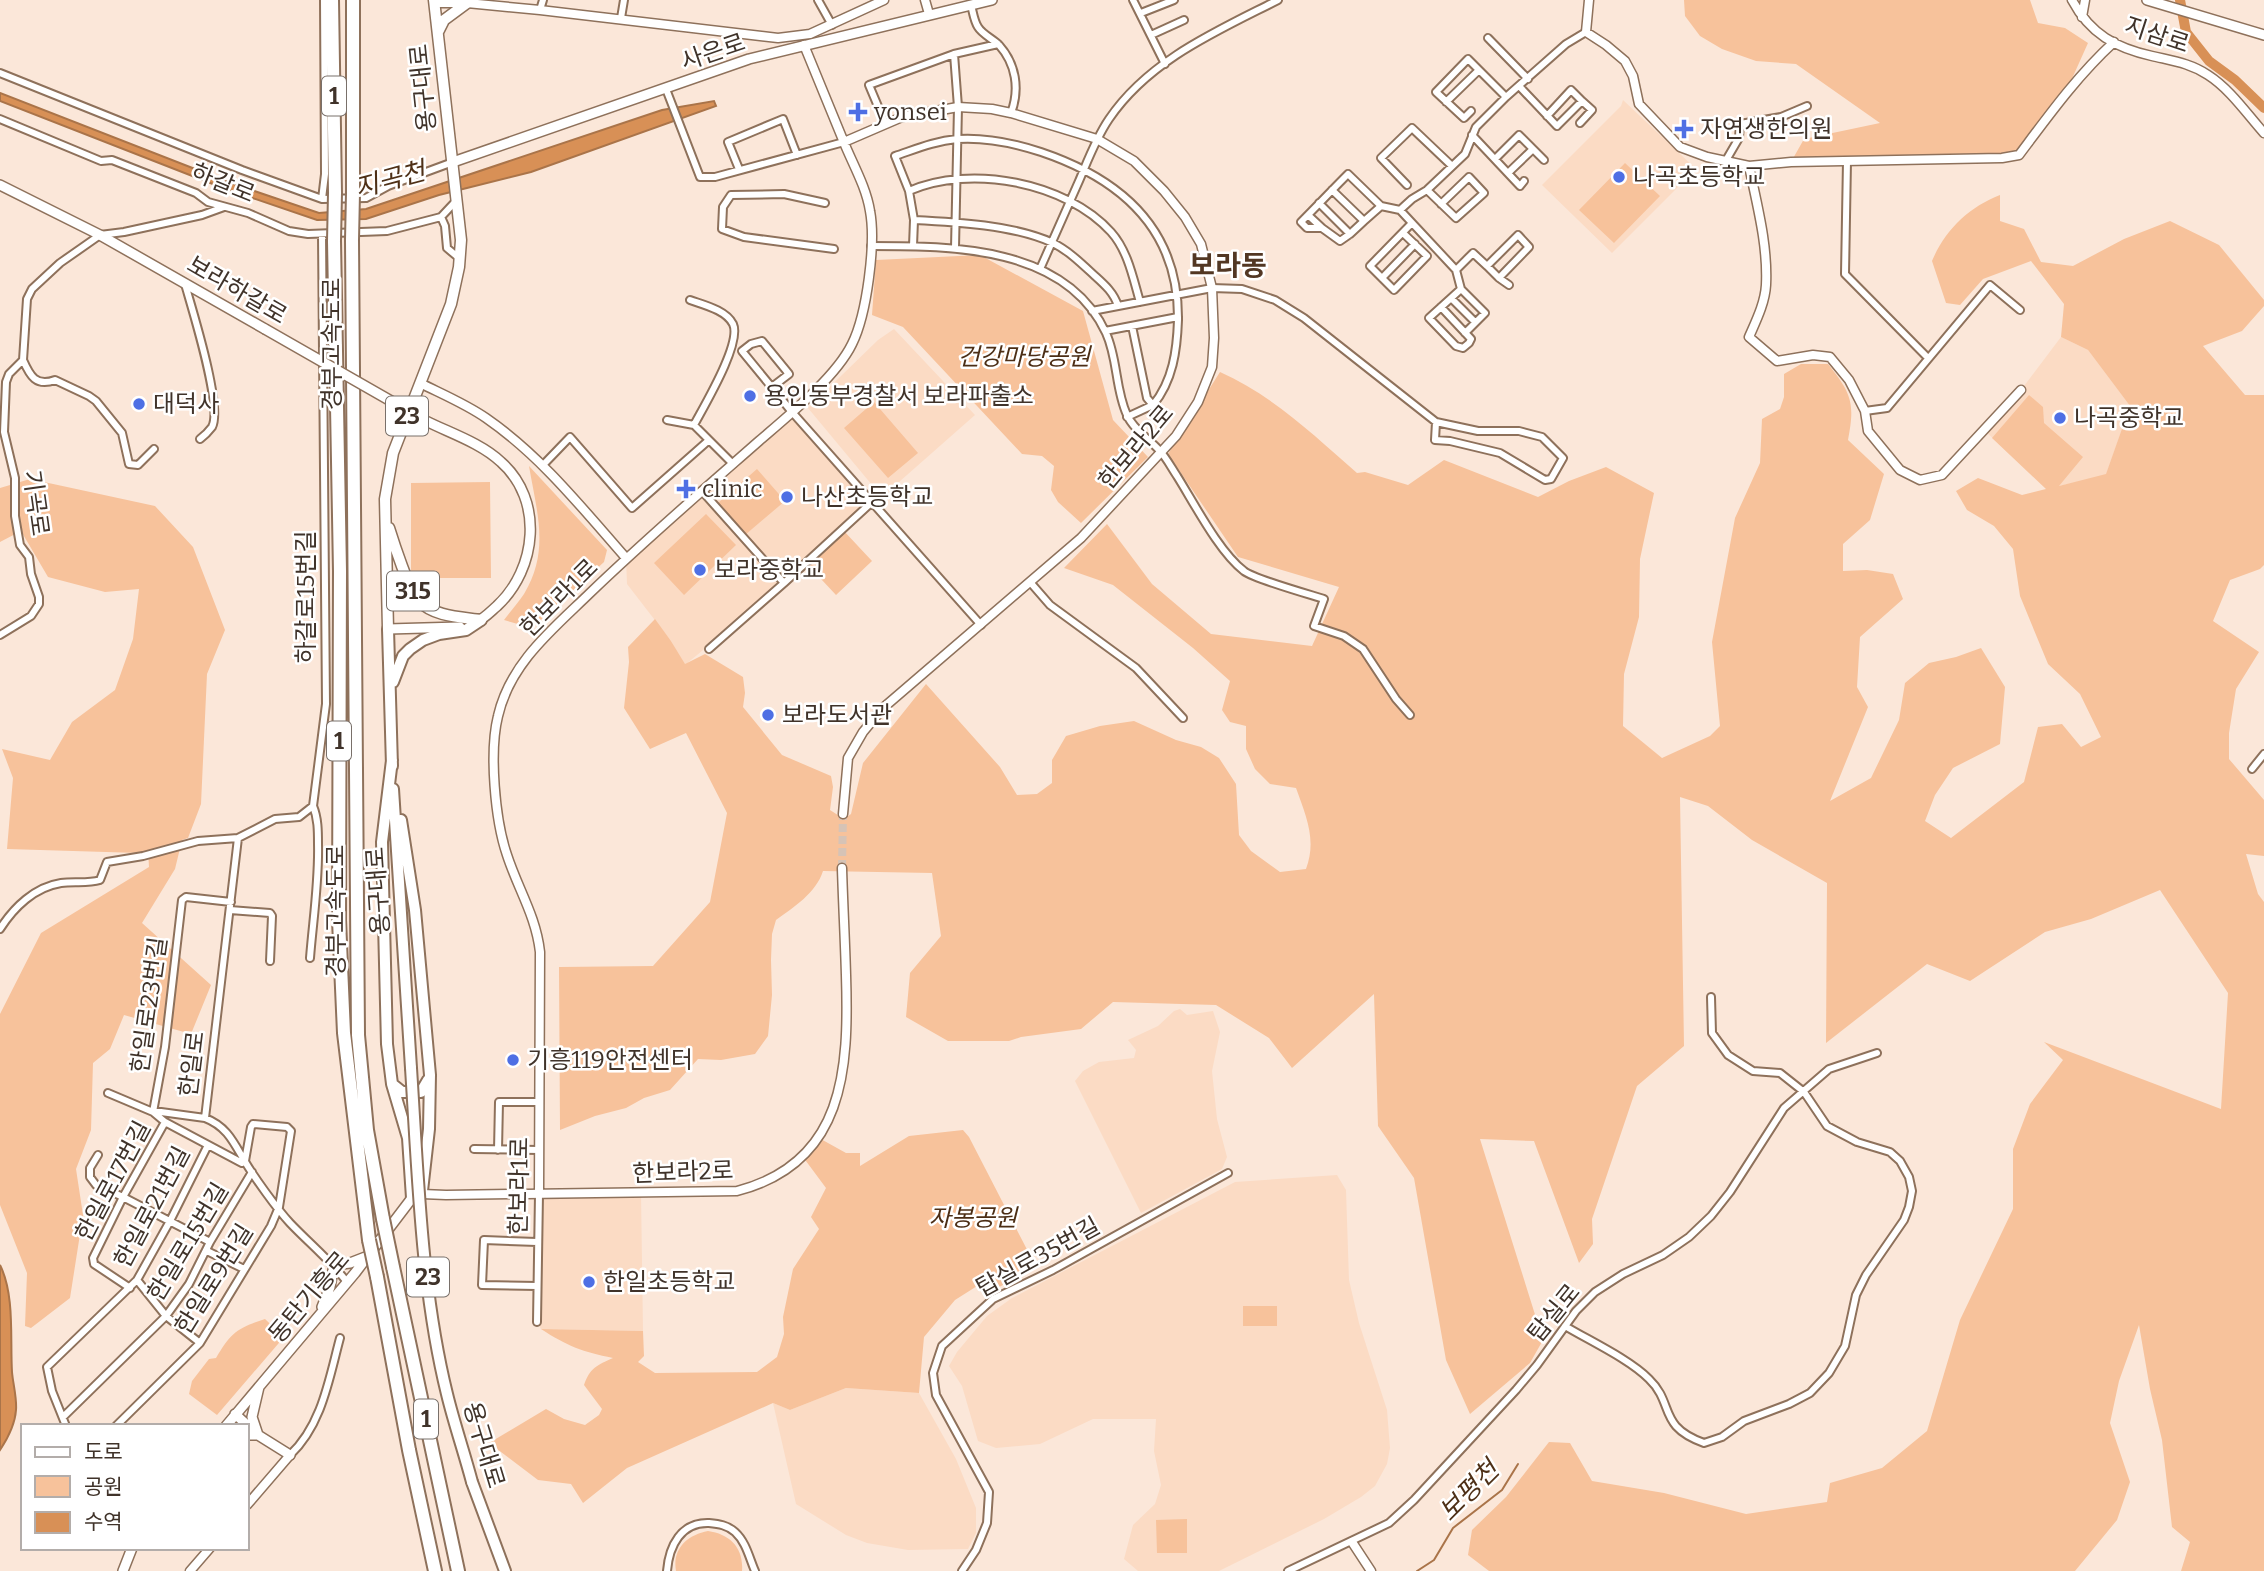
<svg xmlns="http://www.w3.org/2000/svg" width="2264" height="1571" font-family="Bitter,'Noto Sans KR',serif">
	<style>
		.built { fill: #fbdbc4 }
		.green { fill: #f7c29b }
		.water { fill: #d89056; stroke: #aa7449; stroke-width: 2 }
		.lines { fill: none; stroke-linecap: round; stroke-linejoin: round }
		.stream { stroke: #aa7449; stroke-width: 2 }
		.river { stroke: #d89056; stroke-width: 10 }
		.tertiary-tunnel { stroke: #d6c3b6; stroke-width: 8; stroke-dasharray: 8 4; stroke-linecap: butt }
		.minor-casing { stroke: #8e715b; stroke-width: 10 }
		.tertiary-casing { stroke: #8e715b; stroke-width: 11 }
		.secondary-casing { stroke: #8e715b; stroke-width: 12 }
		.primary-casing { stroke: #8e715b; stroke-width: 13 }
		.trunk-casing { stroke: #8e715b; stroke-width: 14 }
		.motorway-casing { stroke: #8e715b; stroke-width: 16 }
		.minor { stroke: #fff; stroke-width: 6 }
		.tertiary { stroke: #fff; stroke-width: 8 }
		.secondary { stroke: #fff; stroke-width: 9 }
		.primary { stroke: #fff; stroke-width: 10 }
		.trunk { stroke: #fff; stroke-width: 10 }
		.motorway { stroke: #fff; stroke-width: 12 }
		.secondary-bridge-casing { stroke: #8e715b; stroke-width: 12; stroke-linecap: butt }
		.trunk-bridge-casing { stroke: #8e715b; stroke-width: 14; stroke-linecap: butt }
		.motorway-bridge-casing { stroke: #8e715b; stroke-width: 16; stroke-linecap: butt }
		.secondary-bridge { stroke: #fff; stroke-width: 9 }
		.trunk-bridge { stroke: #fff; stroke-width: 10 }
		.motorway-bridge { stroke: #fff; stroke-width: 12 }
		.poi-dot { fill: #4e6fe4; stroke: #fff; stroke-width: 2.5 }
		.labels { text-anchor: middle; dominant-baseline: central; stroke-width: 5; stroke-linejoin: round; paint-order: stroke }
		.shield { fill: #fff; stroke: #79706a; stroke-width: 2 }
		.shield-label { font-size: 23px; font-weight: bold; fill: #40332a }
		.street-label { font-size: 24px; fill: #40332a; stroke: #fff }
		.poi-label { font-size: 24px; fill: #40332a; stroke: #fff; text-anchor: start }
		.park-label { font-size: 24px; font-style: italic; fill: #4c2e15; stroke: #fff }
		.water-label { font-size: 26px; font-style: italic; fill: #4e3017; stroke: #fff }
		.quarter-label { font-size: 28px; font-weight: bold; fill: #523723; stroke: #fff }
	</style>
	<rect width="100%" height="100%" fill="#fbe7d9"/>
	<path class="built" d="M1623 100 1696 169 1612 253 1542 185 1621 106Z
		M894 329 975 415 882 497 808 408 878 340Z
		M2061 337 2088 350 2130 406 2106 475 2047 489 1984 430 2021 390Z
		M792 412 872 502 807 564 685 665 671 641 627 584 626 558Z
		M1180 1009 1187 1015 1213 1011 1220 1032 1212 1071 1217 1119 1227 1157 1222 1169 1141 1213 1075 1081 1083 1071 1099 1062 1134 1058 1136 1050 1128 1040 1158 1026 1174 1011Z
		M1337 1175 1346 1190 1349 1280 1359 1323 1387 1410 1390 1448 1387 1464 1375 1486 1361 1497 1324 1519 1219 1571H1138L1124 1559 1133 1525 1155 1504 1161 1485 1154 1451 1156 1419H1093L1040 1444 996 1448 978 1441 962 1386 949 1366 957 1352 987 1316 1012 1298 1235 1182Z
		M641 1193 643 1331 541 1329 537 1322 539 1194Z
		M846 1388 919 1393 956 1459 976 1508V1533L968 1549 908 1550 867 1543 846 1535 796 1504 773 1403 790 1410Z"/>
	<path class="green" d="M1684 0H2030L2038 23 2065 28 2088 43 2066 92 2019 155 1791 162 1804 139 1880 123 1796 64 1756 61 1722 49 1700 36 1685 16Z
		M1625 163 1660 196 1614 243 1579 210Z
		M2000 195V221L2024 229 2041 262 2073 266 2124 239 2170 221 2219 245 2264 300V306L2242 331 2203 346 2245 395H2264V565L2260 569 2230 580 2213 621 2259 652 2236 689 2229 733V759L2264 800V856L2246 854 2258 894 2264 902V1571H2181L2190 1542 2172 1527 2162 1440 2150 1389 2139 1325 2119 1381 2110 1423 2130 1482 2117 1520 2075 1571H1489L1468 1555 1472 1530 1506 1497 1549 1442 1570 1443 1592 1481 1664 1493 1746 1514 1827 1502 1830 1483 1882 1468 1927 1431 1960 1320 2013 1209V1149L2030 1104 2063 1060 2044 1042 2221 1109 2228 993 2160 890 2091 919 2045 932 1970 981 1927 964 1826 1043 1827 883 1752 840 1708 806 1680 797 1684 1046 1637 1086 1592 1219 1593 1244 1579 1263 1534 1141 1480 1139 1543 1340 1530 1363 1470 1414 1446 1360 1414 1178 1378 1126 1374 994 1292 1068 1269 1038 1216 1005 1113 1002 1081 1029 1021 1037 1009 1041H948L906 1017 910 973 941 936 932 873 823 871C816 893 794 907 776 920L772 934 771 960 772 995 768 1036 755 1054 721 1060 698 1059 670 1090 644 1098 626 1108 595 1116 560 1130 559 967 653 966 710 902 727 813 686 733 650 749 624 708 629 662 628 647 655 619 671 641 685 664 705 654 743 677 745 693 743 707 782 755 831 776 833 787 830 810 844 819 851 814 863 763 926 684 1000 767 1017 795 1037 794 1052 783V760L1066 736 1100 726 1134 721 1176 740 1201 747 1219 758 1236 784 1239 835 1251 851 1280 872 1306 869C1317 840 1306 816 1296 788L1270 784 1255 769 1246 749V726L1230 722 1222 710 1230 681 1193 648 1113 585 1064 568 1107 524 1152 584 1211 634 1312 646 1339 587 1238 557 1168 454 1220 372C1272 395 1315 436 1357 473L1365 472 1408 485 1444 460 1538 497 1569 481 1606 467 1654 493 1640 559 1639 617 1624 674 1623 726 1662 758 1710 736 1720 726 1712 642 1735 518 1760 463 1762 419 1780 409 1784 397V374L1801 364H1828C1852 394 1855 403 1848 440L1884 474 1870 520 1843 544V571L1867 570 1893 574 1903 599 1860 637 1857 687 1868 707 1830 801 1871 778 1899 720 1905 683 1929 663 1956 657 1981 648 2005 687 2000 744 1953 768 1935 795 1925 821 1951 838 2024 782 2038 727 2062 724 2081 747 2101 737 2080 694 2048 664 2020 596 2013 549 1994 526 1967 510 1956 491 1978 478 2022 495 2046 489 1992 438 2029 395 2043 407 2044 423 2083 457 2059 486 2106 474 2130 406 2088 350 2061 337 2064 304 2031 261 1983 279 1960 305 1946 303 1932 261C1945 230 1969 207 2000 195Z
		M980 255 1083 311 1113 420 1148 457 1081 523 1058 502 1051 490 1054 466 1042 456 1022 454 903 327 872 315 876 260Z
		M874 402 918 453 888 478 844 428Z
		M529 466 607 550 604 562 532 628 504 620C510 612 518 603 524 594 550 551 537 513 529 466Z
		M757 469 785 501 745 535 718 503Z
		M30 479 155 506 193 547 225 630 207 674 201 804 188 838 182 840 175 869 142 923 211 985 191 1034 124 1015 110 1049 93 1063 91 1130 76 1169 83 1215 70 1298 31 1328 25 1326 27 1273 0 1205V1014L41 933 149 867 148 850 139 853 7 849 13 778 2 749 50 760 72 722 115 690 133 639 139 589 105 592 48 577 21 531 0 542V488Z
		M490 482 491 578H411V483Z
		M706 514 736 545 684 595 654 563Z
		M843 530 872 561 836 595 807 564Z
		M963 1130 969 1137 1036 1267 990 1292 985 1281 955 1300 924 1337 919 1393 846 1388 790 1410 773 1403 627 1468 583 1503 571 1484 538 1480 489 1443 546 1409 564 1419 585 1425 599 1415 602 1409 584 1385C590 1368 597 1365 613 1358 583 1352 567 1346 541 1329L643 1331 644 1356 638 1362 655 1373 757 1372 777 1357 784 1334 783 1317 793 1269 819 1229 811 1217 826 1188 803 1157 819 1138 846 1153H860V1166L909 1136Z
		M1243 1306H1277V1326H1243Z
		M265 1319 284 1337 217 1415 189 1394 192 1381 209 1359 216 1358C231 1333 237 1328 265 1319Z
		M1187 1519V1553H1157L1156 1520Z
		M708 1531C730 1534 744 1548 742 1571H676C672 1549 687 1535 708 1531Z"/>
	<path class="water" d="M0 93 231 183 319 213 366 209 662 110 714 101 716 106 531 172 439 195 366 219 317 220 223 188 0 101Z
		M0 1265C15 1295 10 1339 12 1372 13 1384 17 1398 16 1410 15 1425 8 1438 0 1450Z"/>
	<g class="lines">
		<path class="stream" d="M1417 1571 1434 1560 1453 1528 1502 1490 1518 1464"/>
		<path class="river" d="M2180 0 2186 32 2209 61 2235 80 2264 108"/>
		<path class="tertiary-tunnel" d="M842 868 843 814"/>
		<g class="minor-casing">
			<path id="minor" d="M324 0 325 174 322 199 366 198 388 186 453 162
				M818 0 832 25
				M1133 0 1165 64
				M971 5C973 12 974 21 978 27 982 34 993 39 999 45 1016 64 1020 89 1011 113
				M540 10 543 0
				M1141 13 1174 0
				M621 18 624 0
				M1151 35 1184 20
				M1488 38 1528 79
				M954 54 958 107 955 248
				M0 73 242 170 322 199
				M1519 86 1557 126 1582 101 1571 90 1547 116
				M666 89 700 177H715L844 142
				M1446 102 1479 70
				M1471 111 1464 118 1436 92 1468 59 1506 97
				M0 119 101 161 112 160 196 193 208 202 248 213 289 231 308 234 387 231 441 217
				M885 123 869 85 954 54 998 44
				M1580 123 1592 110 1582 101
				M1472 135 1520 186 1524 181
				M1495 159 1519 135 1544 160
				M1847 161 1845 274 1928 358
				M1725 162 1739 138 1740 124 1781 117 1807 106
				M739 169 728 142 783 119 797 155
				M1508 173 1533 149
				M1407 185 1381 158 1412 128 1452 166
				M1332 190 1364 221 1381 206
				M1427 190 1456 218 1484 193 1469 177 1441 204
				M909 191C970 164 1066 182 1111 232 1128 251 1133 278 1140 302
				M825 203 784 194 731 195 723 207 722 229 744 237 834 249
				M1319 203 1350 234 1340 241 1322 228H1307L1301 222C1317 206 1332 190 1348 174L1381 206 1400 210 1412 199 1427 190 1465 154 1476 127 1506 97 1566 44 1586 32
				M1400 210 1456 270 1461 289 1485 313 1465 333
				M1308 215 1322 228
				M441 217 445 226 447 248 459 258
				M441 217 456 201
				M1403 233 1427 256 1394 290 1370 266 1411 224
				M1350 234 1364 221
				M871 246C952 246 1066 246 1106 333 1118 359 1115 389 1127 415 1133 429 1149 439 1159 450 1166 457 1171 467 1177 476 1194 503 1219 552 1244 571 1254 579 1308 594 1324 599L1314 626 1344 636 1363 649 1396 699 1410 715
				M913 246 914 220
				M1040 269C1053 240 1066 211 1079 181 1088 160 1096 138 1109 119 1149 60 1217 31 1278 0
				M1456 270 1473 253 1487 266 1518 235 1529 247 1499 278 1487 266
				M1382 278 1415 244
				M1499 278 1509 285
				M185 284C192 309 223 407 212 427 209 431 204 436 200 439
				M1451 298 1475 322
				M690 300C704 305 726 310 733 324 742 343 704 406 694 425
				M1118 306C1114 293 1105 285 1095 276 1082 264 1069 251 1053 243 1014 225 956 222 914 220L909 191 895 156C916 149 935 141 957 139 986 137 1014 143 1041 152 1121 179 1179 229 1178 320 1177 350 1173 381 1153 405L1147 398 1132 326
				M1441 307 1471 339 1469 343 1463 348 1456 346 1429 318 1461 289
				M1092 311 1212 288 1242 289 1275 300 1304 318 1436 422 1478 431H1519L1542 437 1563 458 1551 479 1545 480 1500 453 1450 441 1435 440 1436 422
				M1105 331 1178 317
				M23 360C30 376 36 387 55 380L89 396 96 401 122 433 129 464 138 465 154 449
				M772 387 789 374 762 341 751 344 742 351 792 412 981 625
				M1865 411 1887 408 1990 285 2020 310
				M1127 417 1153 405
				M667 420 694 425 709 440
				M544 464 570 437 632 508 709 440 733 464
				M702 491 784 583 709 649
				M1030 582 1050 605 1136 668 1183 718
				M784 583 872 502
				M0 635 31 616 39 604V597L31 574 29 557 20 545 15 516V478L4 432 6 382 9 374 23 360 27 299 32 289 60 263 100 235 124 232 202 215 224 207
				M2252 769 2264 754
				M238 838 205 1118C226 1126 233 1141 244 1160 254 1177 277 1209 290 1223 309 1243 330 1260 347 1282
				M230 910 270 913 272 916 270 961
				M0 929C14 907 35 887 61 883 74 881 87 884 100 880L107 862 143 856 198 841 238 838 275 819 299 817 313 806
				M310 958C313 920 319 882 318 844 318 831 318 818 313 806L326 704 322 234
				M108 1093 153 1112 165 1122
				M205 1118 161 1112H153L165 1047 182 900 186 897 231 902
				M474 1149 539 1150
				M498 1150 499 1102H539
				M98 1155 90 1168V1177L96 1185 123 1197 210 1242
				M207 1251 244 1269
				M137 1280 166 1316 200 1343
				M537 1286 482 1285 484 1240 537 1242
				M537 1322 539 1194
				M1565 1326C1590 1341 1629 1359 1649 1379 1675 1404 1657 1426 1704 1443L1722 1437 1744 1421 1789 1404 1810 1393 1829 1373 1845 1346 1856 1295 1866 1275 1904 1220 1909 1207 1912 1191 1909 1177 1900 1161 1890 1152 1857 1142 1827 1126 1804 1092 1780 1073 1753 1071 1728 1055 1712 1033 1711 997
				M63 1417 166 1316 189 1284 210 1242 252 1172
				M66 1426 52 1391 47 1367 137 1280 170 1221 208 1145
				M116 1426 200 1343 271 1226 279 1207 291 1131 287 1127 253 1124 251 1127 245 1161 242 1163 165 1122 123 1197 93 1258 94 1264 130 1288
				M290 1455C322 1425 329 1379 340 1338
				M667 1571C669 1546 681 1522 709 1523 719 1524 727 1525 735 1532 746 1542 749 1557 755 1571
				M962 1571 976 1550 987 1523 989 1492 936 1395 933 1373 942 1346 993 1299 1053 1270 1228 1173
				M1288 1571 1389 1523 1414 1500 1516 1390 1537 1365 1576 1311 1595 1292 1623 1274 1663 1255 1689 1237 1711 1216 1730 1192 1784 1108 1829 1069 1877 1053"/>
		</g>
		<g class="tertiary-casing">
			<path id="tertiary" d="M925 0 929 14
				M1589 0 1586 32 1606 45 1625 61 1633 76 1639 104 1680 147 1707 157 1749 166C1757 205 1768 245 1766 285 1765 303 1756 321 1749 337L1777 361 1813 355 1830 357 1849 380 1865 411 1868 431 1900 470 1920 480 1942 475 2021 390
				M2072 0C2090 34 2116 48 2152 56 2173 61 2190 63 2208 75 2230 89 2247 114 2264 133
				M435 3H467L540 10 778 38 810 34 884 0
				M2082 17 2085 0
				M1749 166 1791 162 2002 158 2019 155C2049 115 2077 76 2114 42
				M420 383C442 394 466 404 486 418 541 456 582 508 626 558
				M843 814 848 758 863 732 883 708 1081 538 1176 436 1198 402 1212 367 1214 338 1212 288 1201 244 1185 217 1164 191 1134 161 1097 139 1011 113 992 109 958 107 902 117 844 142
				M422 1194 446 1195 737 1191C845 1163 849 1069 846 975 845 939 843 903 842 868
				M539 1194 540 952C536 916 518 889 507 855 495 820 489 752 498 716 510 663 553 629 590 593 645 540 702 491 759 441 788 416 836 377 852 344 867 314 876 243 870 211 866 186 852 163 843 140 830 109 817 77 804 45
				M247 1505 290 1455
				M1352 1542 1371 1571
				M190 1571 210 1548"/>
		</g>
		<g class="secondary-casing">
			<path id="secondary" d="M2147 0 2264 35
				M453 162 749 59 992 0
				M0 185 100 235 265 329
				M426 421C450 433 481 443 501 462 544 500 537 569 497 606 490 612 484 619 476 622
				M388 629 460 627
				M322 1307 330 1287 334 1265 350 1263 368 1256
				M235 1414 258 1435 290 1455
				M226 1426 355 1273 412 1198 416 1196
				M247 1435H258L252 1417 259 1387
				M123 1571 132 1548"/>
		</g>
		<g class="primary-casing">
			<path id="primary" d="M438 32 444 20 467 3 461 0
				M389 528C393 541 410 593 418 600 434 617 460 617 481 620
				M388 629 385 499 393 453 451 304 459 267 461 240 434 0"/>
		</g>
		<g class="trunk-casing">
			<path id="trunk" d="M388 629 392 766
				M393 682 403 656 410 649 423 640 439 634 466 630 481 620
				M392 760 382 842 387 1044 392 1084 408 1138 412 1198
				M393 789 411 1068
				M401 820 415 910 430 1075 429 1129 422 1191
				M392 1084 402 1092H421L428 1080
				M472 1482 505 1571"/>
		</g>
		<g class="motorway-casing">
			<path id="motorway" d="M332 0 335 193
				M353 193V0
				M352 240 358 1035 367 1130 383 1219
				M334 241 340 571 339 920 344 1033 369 1240
				M393 1267 458 1571
				M377 1277 409 1450 435 1571"/>
		</g>
		<use href="#minor" class="minor"/>
		<use href="#tertiary" class="tertiary"/>
		<use href="#secondary" class="secondary"/>
		<use href="#primary" class="primary"/>
		<use href="#trunk" class="trunk"/>
		<use href="#motorway" class="motorway"/>
		<g class="secondary-bridge-casing">
			<path id="secondary-bridge" d="M265 329 426 421"/>
		</g>
		<g class="trunk-bridge-casing">
			<path id="trunk-bridge" d="M411 1068C418 1175 421 1289 447 1394 454 1423 464 1452 472 1482"/>
		</g>
		<g class="motorway-bridge-casing">
			<path id="motorway-bridge" d="M352 240 353 193
				M334 241 335 193
				M383 1219 393 1267
				M369 1240 377 1277"/>
		</g>
		<use href="#secondary-bridge" class="secondary-bridge"/>
		<use href="#trunk-bridge" class="trunk-bridge"/>
		<use href="#motorway-bridge" class="motorway-bridge"/>
	</g>
	<g class="poi-dot">
		<path d="M854.5 101.5h7v7h7v7h-7v7h-7v-7h-7v-7h7z"/>
		<path d="M1680.5 118.5h7v7h7v7h-7v7h-7v-7h-7v-7h7z"/>
		<circle cx="1619" cy="177" r="7"/>
		<circle cx="750" cy="396" r="7"/>
		<circle cx="139" cy="404" r="7"/>
		<circle cx="2060" cy="418" r="7"/>
		<path d="M682.5 478.5h7v7h7v7h-7v7h-7v-7h-7v-7h7z"/>
		<circle cx="787" cy="497" r="7"/>
		<circle cx="700" cy="570" r="7"/>
		<circle cx="768" cy="715" r="7"/>
		<circle cx="513" cy="1060" r="7"/>
		<circle cx="589" cy="1282" r="7"/>
	</g>
	<g class="labels">
		<g class="shield">
			<rect x="322" y="76.5" width="24" height="39" rx="5"/>
			<rect x="386" y="396.5" width="42" height="39" rx="5"/>
			<rect x="387" y="571.5" width="52" height="39" rx="5"/>
			<rect x="327" y="721.5" width="24" height="39" rx="5"/>
			<rect x="407" y="1257.5" width="42" height="39" rx="5"/>
			<rect x="414" y="1399.5" width="24" height="39" rx="5"/>
		</g>
		<g class="shield-label">
			<text x="334" y="96">1</text>
			<text x="407" y="416">23</text>
			<text x="413" y="591">315</text>
			<text x="339" y="741">1</text>
			<text x="428" y="1277">23</text>
			<text x="426" y="1419">1</text>
		</g>
		<g class="street-label">
			<text transform="translate(2157 35) rotate(18)">지삼로</text>
			<text transform="translate(713 52) rotate(-19)">사은로</text>
			<text transform="translate(423 88) rotate(-96)">용구대로</text>
			<text transform="translate(223 183) rotate(22)">하갈로</text>
			<text transform="translate(237 290) rotate(30)">보라하갈로</text>
			<text transform="translate(332 344) rotate(-90)">경부고속도로</text>
			<text transform="translate(1136 447) rotate(-50)">한보라2로</text>
			<text transform="translate(36 503) rotate(82)">기곡로</text>
			<text transform="translate(306 597) rotate(-90)">하갈로15번길</text>
			<text transform="translate(559 598) rotate(-45)">한보라1로</text>
			<text transform="translate(378 891) rotate(-94)">용구대로</text>
			<text transform="translate(336 911) rotate(-90)">경부고속도로</text>
			<text transform="translate(149 1005) rotate(-82)">한일로23번길</text>
			<text transform="translate(192 1064) rotate(-83)">한일로</text>
			<text transform="translate(683 1172) rotate(-2)">한보라2로</text>
			<text transform="translate(113 1181) rotate(-62)">한일로17번길</text>
			<text transform="translate(519 1186) rotate(-89)">한보라1로</text>
			<text transform="translate(152 1207) rotate(-62)">한일로21번길</text>
			<text transform="translate(188 1242) rotate(-59)">한일로15번길</text>
			<text transform="translate(1038 1257) rotate(-29)">탑실로35번길</text>
			<text transform="translate(214 1279) rotate(-58)">한일로9번길</text>
			<text transform="translate(309 1297) rotate(-50)">동탄기흥로</text>
			<text transform="translate(1554 1313) rotate(-51)">탑실로</text>
			<text transform="translate(484 1445) rotate(73)">용구대로</text>
		</g>
		<g class="poi-label">
			<text x="874" y="112">yonsei</text>
			<text x="1700" y="129">자연생한의원</text>
			<text x="1633" y="177">나곡초등학교</text>
			<text x="764" y="396">용인동부경찰서 보라파출소</text>
			<text x="153" y="404">대덕사</text>
			<text x="2074" y="418">나곡중학교</text>
			<text x="702" y="489">clinic</text>
			<text x="801" y="497">나산초등학교</text>
			<text x="714" y="570">보라중학교</text>
			<text x="782" y="715">보라도서관</text>
			<text x="527" y="1060">기흥119안전센터</text>
			<text x="603" y="1282">한일초등학교</text>
		</g>
		<g class="park-label">
			<text x="1024" y="357">건강마당공원</text>
			<text x="973" y="1218">자봉공원</text>
		</g>
		<g class="water-label">
			<text transform="translate(390 180) rotate(-15)">지곡천</text>
			<text transform="translate(1469 1491) rotate(-45)">보평천</text>
		</g>
		<g class="quarter-label">
			<text x="1228" y="265">보라동</text>
		</g>
	</g>
	<rect x="21" y="1424" width="228" height="126" fill="#ffffff" stroke="#b3adaa" stroke-width="2"/>
	<rect x="35" y="1447" width="35" height="10" fill="#ffffff" stroke="#b3adaa" stroke-width="2"/>
	<text x="84" y="1459" font-size="21" fill="#40332a">도로</text>
	<rect x="35" y="1476" width="35" height="21" fill="#f7c29b" stroke="#b3adaa" stroke-width="2"/>
	<text x="84" y="1494" font-size="21" fill="#40332a">공원</text>
	<rect x="35" y="1512" width="35" height="21" fill="#d89056" stroke="#b3adaa" stroke-width="2"/>
	<text x="84" y="1529" font-size="21" fill="#40332a">수역</text>
</svg>
